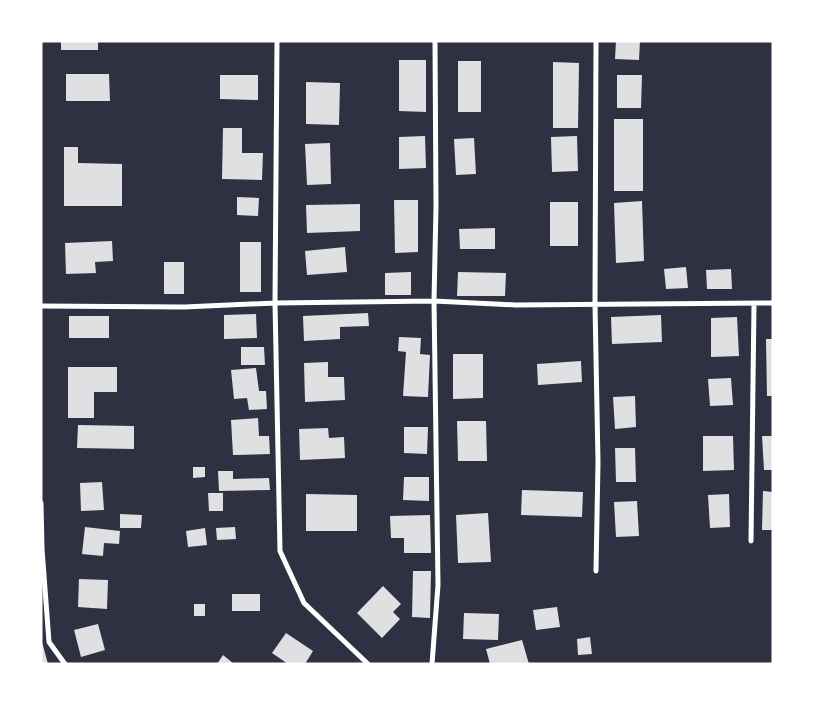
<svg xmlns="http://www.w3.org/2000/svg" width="814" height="705" font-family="Arial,sans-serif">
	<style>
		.building { fill: #e0e0e3 }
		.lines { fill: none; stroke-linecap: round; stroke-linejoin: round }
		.minor { stroke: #fff; stroke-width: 5 }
	</style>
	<rect width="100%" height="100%" fill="#2d3142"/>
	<path class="building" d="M61 41H98V50H61Z
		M616 41H640L639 60 615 59Z
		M399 60H426V112L399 111Z
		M458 61H481V112H458Z
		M553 62 579 63 578 128H553Z
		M66 74H109L110 101H66Z
		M220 75H258V100L220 99Z
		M617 75H642L641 108H617Z
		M306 82 340 83 339 125 306 124Z
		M614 119H643V191H614Z
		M223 128H242V153H263L262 180 222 179Z
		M425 136 426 168 399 169V137Z
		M577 136 578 171 552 172 551 137Z
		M474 138 476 174 456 175 454 139Z
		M330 143 331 184 307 185 305 144Z
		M64 147H78V163L122 164V206H64Z
		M237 197 259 198 258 216 237 215Z
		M394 200H418V252L395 253Z
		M642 201 644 261 616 263 614 203Z
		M550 202H578V246H550Z
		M360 204V231L307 233 306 205Z
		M495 228V249H460L459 229Z
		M112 241 113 261 95 262 96 273 66 274 65 243Z
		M240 242H261V292H240Z
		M345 247 347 272 307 275 305 251Z
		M164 262H184V294H164Z
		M686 267 688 288 666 289 664 269Z
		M731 269 732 289H707L706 270Z
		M411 272V295H385V273Z
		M458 272 506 273 505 296H457Z
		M368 313 369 326 340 327V339L304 341 303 316Z
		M256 314 257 338 224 339V315Z
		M661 315 662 342 612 344 611 317Z
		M69 316H109V338H69Z
		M737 317 739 356 711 357V318Z
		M399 337 421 338 420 354 430 355 428 397 403 396 406 352 398 351Z
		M766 339H773V396H767Z
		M241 347H264L265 365H241Z
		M453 354H483V398L453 399Z
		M581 361 582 382 538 385 537 364Z
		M328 362V377H344L345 400 305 402 304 363Z
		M68 367H117V392H94V418H68Z
		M256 368 259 391H266L267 409 249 410 247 398 234 399 231 370Z
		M731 378 733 405 710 406 708 379Z
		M635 396 636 427 615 429 613 397Z
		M258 418 259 436H269L270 454 233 455 231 420Z
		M457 421H486L487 461H458Z
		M78 425 134 426V449L77 448Z
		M404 427H428L427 454 404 453Z
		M328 428 329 438 344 437 345 458 300 460 299 429Z
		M703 436H733L734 470 703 471Z
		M762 436H773V470H764Z
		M615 448H635L636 482H616Z
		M193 467H205V477L193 478Z
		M218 471H233V479L269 478 270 490 219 491Z
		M404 477H429V501L403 500Z
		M102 482 104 510 81 511 80 483Z
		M522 490 583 492 582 517 521 515Z
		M763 491 773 492V530H762Z
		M208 493H223V511H209Z
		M306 494 357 495V531H306Z
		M729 494 730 527 710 528 708 495Z
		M637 501 639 536 616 537 614 502Z
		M488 513 491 562 458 563 456 515Z
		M120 514 142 515 141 528H120Z
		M430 515 431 553H404V538H391L390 516Z
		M85 527 120 531 119 544 104 543 103 556 82 554Z
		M235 527 236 539 217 540 216 528Z
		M205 528 207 545 188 547 186 531Z
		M413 571H431L430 618 412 617Z
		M79 579 108 580 107 609 78 607Z
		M383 586 401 604 393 612 400 619 382 638 357 613Z
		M232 594H260V611H232Z
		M194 604H205V616H194Z
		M557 607 560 627 536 630 533 610Z
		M464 613 499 614 498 640 463 639Z
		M98 624 105 650 81 657 74 630Z
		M286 633 313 651 305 664H288L272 653Z
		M590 637 592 654 578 655 577 639Z
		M522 640 529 664H490L486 649Z
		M41 642H42L48 664H41Z
		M223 655 234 664H217Z"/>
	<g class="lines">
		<path class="minor" d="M277 41 275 303 280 551 304 603 368 664
			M41 306 184 307 275 303 434 301 516 305 773 303
			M41 503 42 549 49 642 65 664
			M751 541 754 304
			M596 571 598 462 595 305 596 41
			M432 664 438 585 434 301 436 206 435 41"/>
	</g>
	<rect width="814" height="705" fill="none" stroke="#ffffff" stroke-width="85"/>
</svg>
